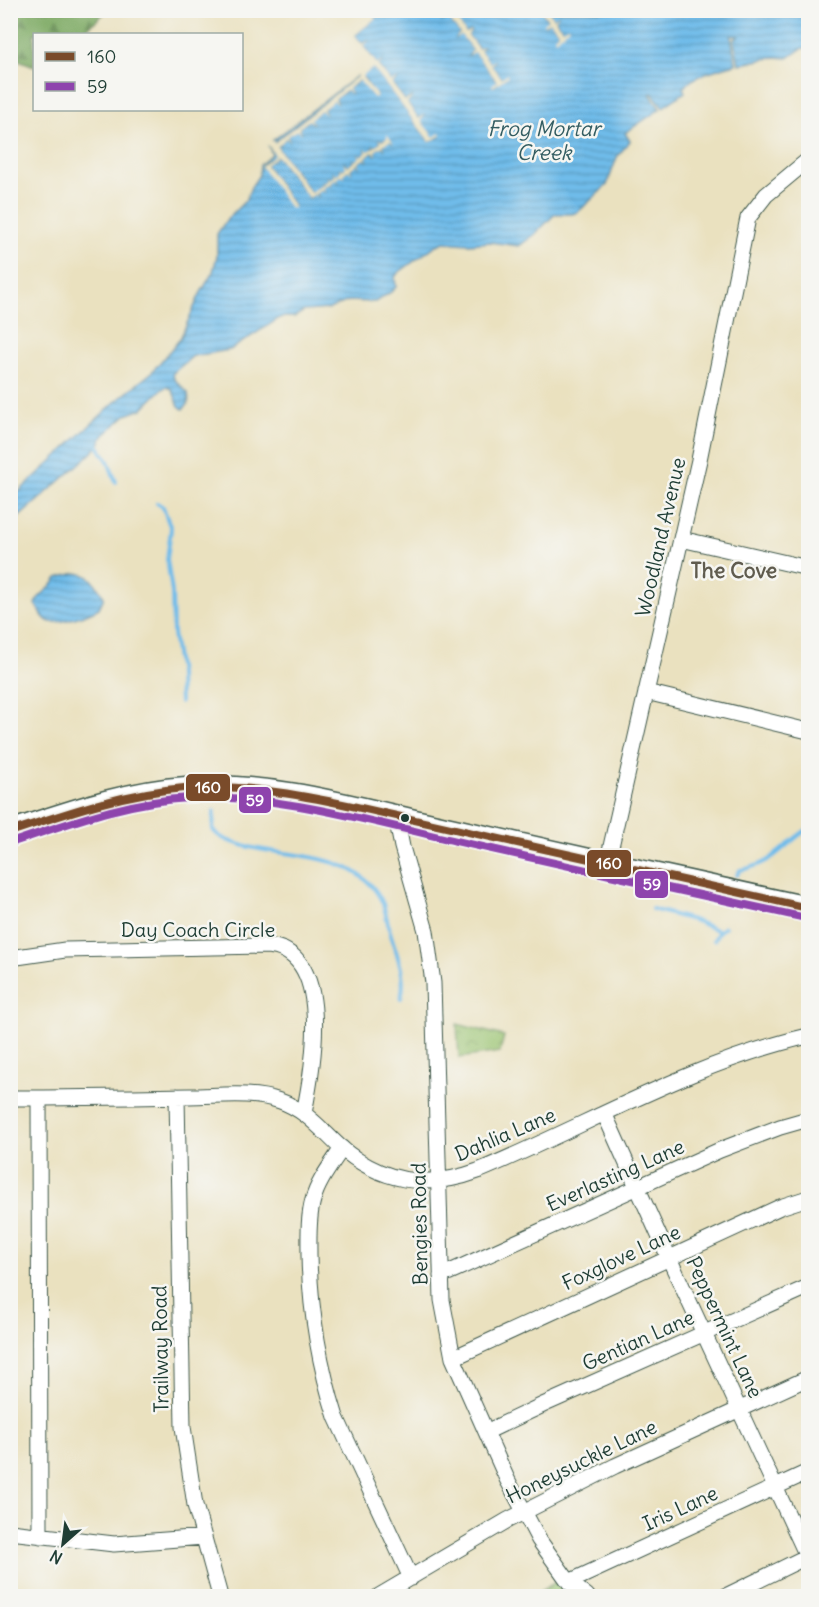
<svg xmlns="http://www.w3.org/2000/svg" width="819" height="1607" font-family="Delius,sans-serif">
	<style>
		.forest { fill: url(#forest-firs); stroke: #4c724a; stroke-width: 1.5 }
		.park { fill: url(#park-crowns); stroke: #5c8051; stroke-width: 1.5 }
		.water { fill: url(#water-rules); stroke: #487c8f; stroke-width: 1.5 }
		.pier { fill: #eae1bf }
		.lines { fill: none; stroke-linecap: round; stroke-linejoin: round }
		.stream { stroke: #70bcea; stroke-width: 4 }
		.minor-casing { stroke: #3d5649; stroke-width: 17 }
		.secondary-casing { stroke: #3d5649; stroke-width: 25 }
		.minor { stroke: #fff; stroke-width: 15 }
		.secondary { stroke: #fff; stroke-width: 22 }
		.bus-1-casing { stroke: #f6f6f2; stroke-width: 12 }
		.bus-2-casing { stroke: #f6f6f2; stroke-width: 12 }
		.bus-1 { stroke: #7a4b2a; stroke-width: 8 }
		.bus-2 { stroke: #8e44ad; stroke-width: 8 }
		.bus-dot { fill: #1f3d34; stroke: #f6f6f2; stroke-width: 2 }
		.labels { text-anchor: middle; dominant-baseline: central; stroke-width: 5; stroke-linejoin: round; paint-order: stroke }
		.street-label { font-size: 20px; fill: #1f3d34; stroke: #f6f6f2 }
		.water-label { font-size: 21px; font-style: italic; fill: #335d62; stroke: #f6f6f2 }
		.neighbourhood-label { font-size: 21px; font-weight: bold; fill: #605c4f; stroke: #f6f6f2 }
		.line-badge { stroke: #f6f6f2; stroke-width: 2 }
		.badge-label { font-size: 16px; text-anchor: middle; font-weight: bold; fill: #fff }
	</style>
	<defs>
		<pattern id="forest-firs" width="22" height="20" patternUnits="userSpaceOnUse" patternTransform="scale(1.5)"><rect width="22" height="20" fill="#7aa861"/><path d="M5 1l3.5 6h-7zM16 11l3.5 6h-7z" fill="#638a51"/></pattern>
		<pattern id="park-crowns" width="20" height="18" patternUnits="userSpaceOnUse" patternTransform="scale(1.5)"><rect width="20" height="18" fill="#99c26e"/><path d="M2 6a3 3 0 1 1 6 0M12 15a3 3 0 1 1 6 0" fill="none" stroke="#7c9f5b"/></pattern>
		<pattern id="water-rules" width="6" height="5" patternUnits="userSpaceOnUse" patternTransform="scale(1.5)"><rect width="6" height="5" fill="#70bcea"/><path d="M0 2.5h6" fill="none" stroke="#5b9abe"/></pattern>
	</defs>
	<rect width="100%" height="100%" fill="#f6f6f2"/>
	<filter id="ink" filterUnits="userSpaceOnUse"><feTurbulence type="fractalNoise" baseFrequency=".0167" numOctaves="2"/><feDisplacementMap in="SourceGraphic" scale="12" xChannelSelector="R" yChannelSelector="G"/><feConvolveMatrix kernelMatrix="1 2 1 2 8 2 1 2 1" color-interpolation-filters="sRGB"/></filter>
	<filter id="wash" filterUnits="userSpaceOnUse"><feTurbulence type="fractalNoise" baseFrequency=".008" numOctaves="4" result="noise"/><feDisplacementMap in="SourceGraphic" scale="24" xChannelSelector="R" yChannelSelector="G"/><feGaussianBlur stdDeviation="1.35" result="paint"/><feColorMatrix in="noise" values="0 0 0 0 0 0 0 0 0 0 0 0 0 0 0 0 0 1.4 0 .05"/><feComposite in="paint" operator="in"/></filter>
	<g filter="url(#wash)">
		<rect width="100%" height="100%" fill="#eae1bf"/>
		<path class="forest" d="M10 11 11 10 107 11 81 34H34V66L11 57Z"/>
		<path class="park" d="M457 1024 504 1036 500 1052 459 1058Z
			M556 1582 566 1588 572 1596H533Z"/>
		<path class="water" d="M385 10 442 11 447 16 441 22 448 18 460 33 455 39 461 34 473 50 468 56 474 51 497 81 493 87 508 75 501 78 491 65 495 60 490 64 480 50 484 46 479 49 468 35 471 30 466 33 455 19 461 14 454 18 449 11H541L548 20 544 25 550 21 559 33 556 39 563 29 555 19 559 14 554 18 548 11H808V47L801 49 788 58 775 57 739 64 734 40 739 36H731L736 64C717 69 695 74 683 88L685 92 663 107 652 93 650 94 660 109 625 133 630 141 617 157 607 185 578 212 572 214H555L534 235 519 246 490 242 469 244 444 242 435 246 398 273 395 277 396 287 391 292 375 302 348 301 329 309 304 311 294 317H281L230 350 193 356 173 373 174 379 188 393C189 400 190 404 183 409L179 406 172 389 167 387 161 390 142 409 126 415 103 436 98 446 86 458 11 524V499L115 402 151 373 180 339 200 294 213 272 217 256V234L228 218 246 200 251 187 259 175 260 165 272 154 268 145 276 155 262 165 294 207 266 165 277 156 309 198 315 194 319 197 316 193 322 189 325 193 323 188 329 184 331 188 330 183 335 179 339 183 336 179 342 174 345 178 343 174 349 170 352 173 350 169 357 164 360 168 358 163 365 158 368 162 366 157 373 152 376 156 375 151 382 146 385 150 383 145 390 140 393 144 388 138 382 141 379 139 381 142 375 147 373 144 374 147 368 152 365 149 367 152 361 157 358 154 361 157 355 161 352 158 354 162 348 166 344 162 347 167 343 170 339 168 342 171 336 175 332 171 335 176 329 180 327 176 328 180 324 184 322 180 323 184 311 193 277 147 286 138 290 142 287 137 297 129 302 133 299 128 309 120 314 124 310 119 321 110 326 114 323 109 334 100 338 104 335 99 347 90 351 94 348 89 360 80 374 97 376 96 362 76 373 67 430 142 441 135 434 138 420 121 425 115 419 119 407 103 413 96 405 101 392 84 398 79 391 83 378 65 384 59 377 64 363 46 369 40 362 44 355 35 376 18 370 11Z
			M357 76 358 77 273 143 272 141Z
			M76 573C94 575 94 583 104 597L99 608C90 613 62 624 51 622 44 621 39 610 35 604 38 594 50 591 57 578Z"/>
		<path class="pier" d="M367 11H370L376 18 355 35 362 44 370 40 363 46 377 64 384 59 378 66 391 82 398 78 392 84 405 101 413 97 407 103 419 119 425 114 421 121 434 137 440 133 441 135 430 142 373 68 362 77 377 96 374 98 359 80 348 89 351 94 346 90 335 99 338 105 334 101 323 109 326 115 321 110 311 119 314 124 309 120 299 128 302 134 297 130 287 137 291 143 286 138 277 147 311 193 323 184 321 180 324 184 328 180 327 176 330 179 334 176 333 171 336 175 341 171 340 167 343 170 346 167 343 162 348 166 354 162 353 158 355 161 360 157 358 154 362 156 367 152 365 149 369 151 374 148 373 144 375 147 381 142 379 139 382 141 387 138V134L394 144 390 141 383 145 385 150 382 146 375 151 377 156 373 152 366 157 368 162 365 158 358 163 360 168 357 164 350 169 352 174 348 170 344 174 345 178 342 175 336 179 339 183 335 180 330 183 332 188 329 184 323 188 325 193 322 189 316 193 318 198 315 194 309 198 277 156 266 165 294 207 291 209 261 166 275 155 266 142 270 139 275 143 373 64 352 35 371 17Z
			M442 11H449L454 18 460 13 456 19 466 33 471 30 468 35 478 49 484 46 480 50 490 63 495 60 491 65 501 78 507 74 508 76 493 87 492 85 497 81 474 52 468 56 473 50 461 35 455 39 460 33 448 18 441 22 447 16Z
			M541 11H548L554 18 559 14 555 20 563 29 568 26 569 28 556 40 554 37 559 33 550 21 544 25 543 23 548 19Z"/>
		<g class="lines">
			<path class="stream" d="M98 446 108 461 116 482
				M157 503 163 507 171 529 167 559 172 592 173 633 179 674 180 703
				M214 811 213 830C221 840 232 842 245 846 290 858 361 851 383 904 386 914 388 925 391 935 397 956 407 977 401 998
				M737 875 740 870C775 864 781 846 808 829
				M652 909 696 921 719 931
				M714 940 719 931 725 927"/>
		</g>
	</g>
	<g filter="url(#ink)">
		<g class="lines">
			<g class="minor-casing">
				<path id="minor" d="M681 539 808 568
					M646 692 808 731
					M396 817 402 847 426 931 433 983 442 1300 453 1358 507 1479 539 1540 569 1582 587 1596
					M607 864 699 460 748 218 766 195 808 160
					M10 958 65 950 266 946C335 949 313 1069 304 1113
					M177 1096 183 1427 195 1505 220 1596
					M10 1098C70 1098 130 1097 189 1096 219 1096 251 1091 280 1101 304 1109 320 1128 338 1145 379 1182 427 1190 478 1171 588 1125 692 1063 808 1036
					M39 1098 40 1536
					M605 1115 669 1258 808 1558
					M342 1148C332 1164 318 1181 313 1200 308 1217 309 1237 309 1255 310 1310 319 1364 336 1417L411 1578
					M441 1276 720 1150 780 1127 808 1119
					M453 1358 780 1207 808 1198
					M486 1432 545 1404 808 1287
					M10 1532 114 1544 204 1537
					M569 1582 808 1472
					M379 1596 508 1520 615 1466 808 1378
					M726 1596 808 1556"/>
			</g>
			<g class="secondary-casing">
				<path id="secondary" d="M10 832C68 813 126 792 186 788 275 782 363 810 450 829 569 856 689 882 808 908"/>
			</g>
			<use href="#minor" class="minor"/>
			<use href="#secondary" class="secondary"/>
			<g class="bus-1-casing">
				<path id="bus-1" d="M10 832C67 813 124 793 184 788 240 784 297 794 352 806L808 908"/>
			</g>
			<g class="bus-2-casing">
				<path id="bus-2" d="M13 842C70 823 128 801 189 798 280 794 368 821 456 841 573 867 689 893 806 918"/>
			</g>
			<use href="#bus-1" class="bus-1"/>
			<use href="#bus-2" class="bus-2"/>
		</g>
	</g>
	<circle class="bus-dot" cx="405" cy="818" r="5"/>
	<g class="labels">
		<g class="street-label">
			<text transform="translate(660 537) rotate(-77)">Woodland Avenue</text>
			<text x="198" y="929">Day Coach Circle</text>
			<text transform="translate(505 1134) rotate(-23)">Dahlia Lane</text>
			<text transform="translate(615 1175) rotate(-24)">Everlasting Lane</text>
			<text transform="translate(419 1224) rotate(-91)">Bengies Road</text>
			<text transform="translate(621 1257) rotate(-25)">Foxglove Lane</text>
			<text transform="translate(725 1327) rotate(65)">Peppermint Lane</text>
			<text transform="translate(638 1340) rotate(-24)">Gentian Lane</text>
			<text transform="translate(160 1349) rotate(-91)">Trailway Road</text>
			<text transform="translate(581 1461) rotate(-26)">Honeysuckle Lane</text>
			<text transform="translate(680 1508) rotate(-25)">Iris Lane</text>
		</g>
		<g class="water-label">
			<text x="544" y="128">Frog Mortar<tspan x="544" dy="24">Creek</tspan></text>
		</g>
		<g class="neighbourhood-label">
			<text x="734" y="570">The Cove</text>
		</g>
	</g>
	<g class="line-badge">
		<rect x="185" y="773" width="46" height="29" rx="6" fill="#7a4b2a"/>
		<rect x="238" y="786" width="34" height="28" rx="6" fill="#8e44ad"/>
		<rect x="586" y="849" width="46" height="29" rx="6" fill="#7a4b2a"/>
		<rect x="634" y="870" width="35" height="29" rx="6" fill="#8e44ad"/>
	</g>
	<g class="badge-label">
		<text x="208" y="793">160</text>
		<text x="255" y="806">59</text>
		<text x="609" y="869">160</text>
		<text x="652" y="890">59</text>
	</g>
	<rect width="819" height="1607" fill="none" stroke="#f6f6f2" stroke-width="36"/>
	<rect x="33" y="33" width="210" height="78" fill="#f6f6f2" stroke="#a0aca6" stroke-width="1.5"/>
	<rect x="45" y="52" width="30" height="9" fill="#7a4b2a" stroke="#a0aca6" stroke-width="1.5"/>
	<text x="87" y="63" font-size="18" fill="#1f3d34">160</text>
	<rect x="45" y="82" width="30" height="9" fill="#8e44ad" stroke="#a0aca6" stroke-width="1.5"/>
	<text x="87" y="93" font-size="18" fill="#1f3d34">59</text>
	<g transform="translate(63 1544) rotate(208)" stroke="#f6f6f2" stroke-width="4.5" paint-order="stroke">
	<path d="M0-4.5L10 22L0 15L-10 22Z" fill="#1f3d34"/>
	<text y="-9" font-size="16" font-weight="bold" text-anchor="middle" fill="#1f3d34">N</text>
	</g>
</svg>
